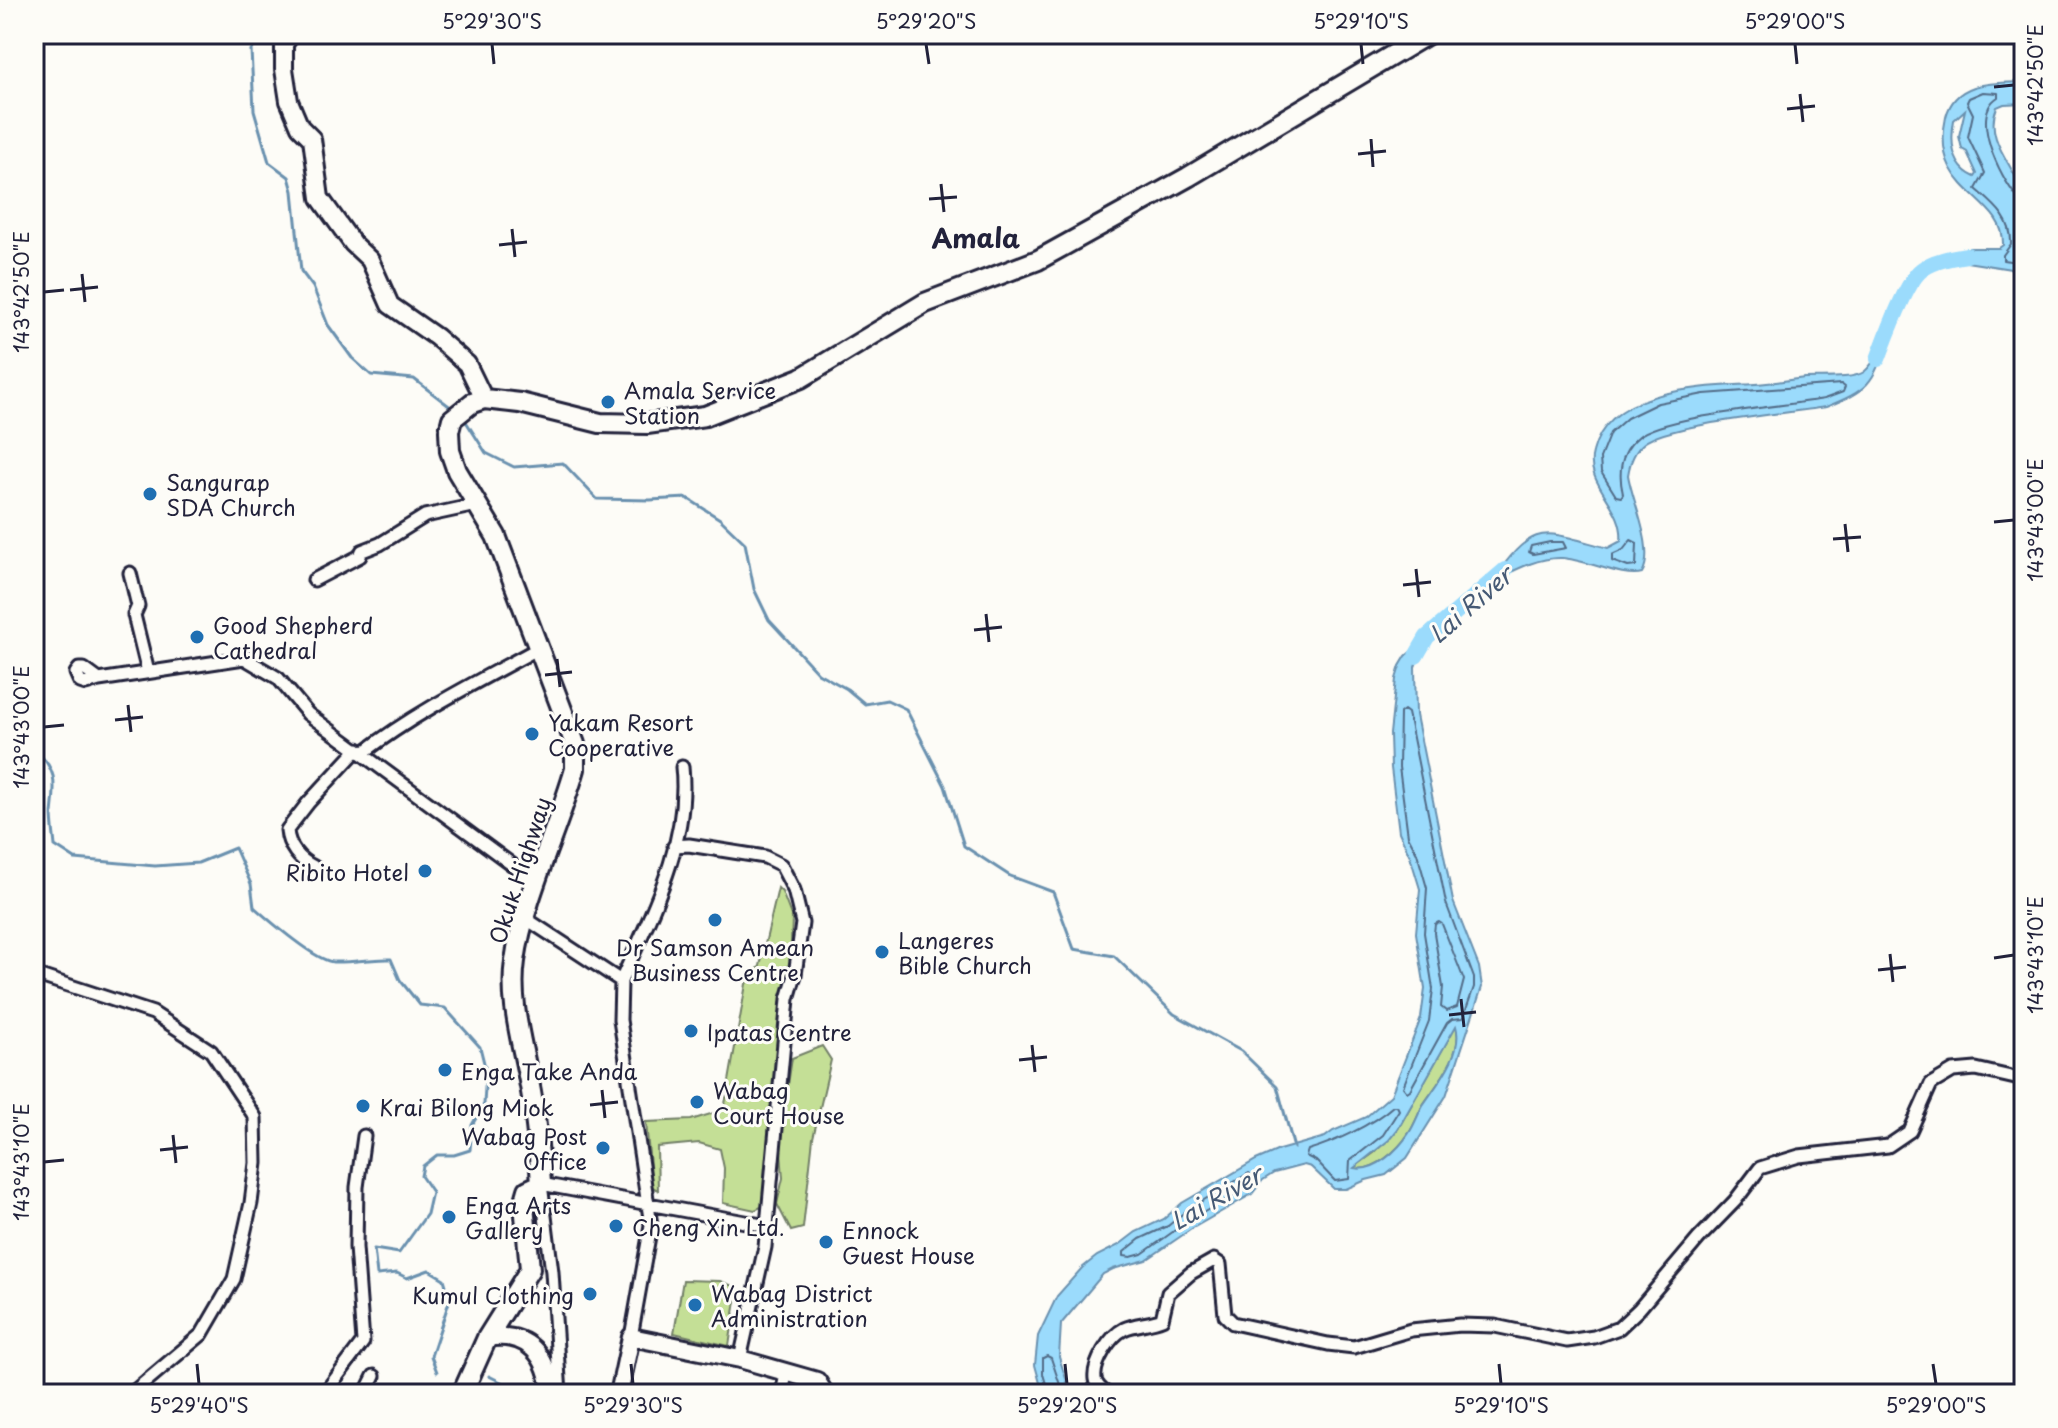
<svg xmlns="http://www.w3.org/2000/svg" width="2058" height="1428" font-family="'Playpen Sans',sans-serif">
	<style>
		.green { fill: #c4df96; stroke: #738068; stroke-width: 2 }
		.water { fill: #9bdbfc; stroke: #6b91af; stroke-width: 2; fill-rule: evenodd }
		.lines { fill: none; stroke-linecap: round; stroke-linejoin: round }
		.shore { stroke: #526c88; stroke-width: 2 }
		.stream { stroke: #6b91af; stroke-width: 3 }
		.river { stroke: #9bdbfc; stroke-width: 16 }
		.street-casing { stroke: #22223b; stroke-width: 17 }
		.secondary-casing { stroke: #22223b; stroke-width: 22 }
		.primary-casing { stroke: #22223b; stroke-width: 24 }
		.street { stroke: #fdfcf7; stroke-width: 11 }
		.secondary { stroke: #fdfcf7; stroke-width: 16 }
		.primary { stroke: #fdfcf7; stroke-width: 18 }
		.ticks { fill: none; stroke: #22223b; stroke-width: 3 }
		.poi-dot { fill: #1f6fb2; stroke: #fdfcf7; stroke-width: 3 }
		.labels { text-anchor: middle; dominant-baseline: central; stroke-width: 6; stroke-linejoin: round; paint-order: stroke }
		.poi-label { font-size: 22px; fill: #22223b; stroke: #fdfcf7; text-anchor: start }
		.street-label { font-size: 22px; fill: #22223b; stroke: #fdfcf7 }
		.water-label { font-size: 24px; font-style: italic; fill: #465a75; stroke: #fdfcf7 }
		.quarter-label { font-size: 26px; font-weight: bold; fill: #22223b; stroke: #fdfcf7 }
		.neatline { fill: none; stroke: #22223b; stroke-width: 3 }
		.ticks-label { font-size: 20px; text-anchor: middle; fill: #22223b }
	</style>
	<rect width="100%" height="100%" fill="#fdfcf7"/>
	<filter id="ink" filterUnits="userSpaceOnUse"><feTurbulence type="fractalNoise" baseFrequency=".0125" numOctaves="2"/><feDisplacementMap in="SourceGraphic" scale="16" xChannelSelector="R" yChannelSelector="G"/><feConvolveMatrix kernelMatrix="1 2 1 2 8 2 1 2 1" color-interpolation-filters="sRGB"/></filter>
	<g filter="url(#ink)">
		<path class="green" d="M778 888 782 892 792 918 790 968 781 1014 763 1206 755 1210 723 1203 724 1168 720 1149 699 1143 657 1147 658 1190 652 1187 646 1122 691 1120 724 1110 746 984 760 966Z
			M1456 1025C1465 1052 1437 1084 1423 1105 1418 1114 1415 1124 1409 1133 1398 1150 1374 1173 1353 1168L1374 1153 1398 1129Z
			M822 1046 831 1060 813 1138 803 1228 791 1231 777 1204 783 1178 780 1138 792 1058Z
			M683 1280 720 1281 738 1288 729 1346 674 1333Z"/>
		<path class="water" d="M2024 82V103L2004 104 1997 107C1983 139 2015 166 2024 195 2028 211 2024 252 2024 271L1947 259 1967 248H1999L2003 245C2005 195 1929 194 1946 117 1955 80 1995 83 2024 82ZM1965 110 1959 136 1962 149 1967 152 1977 174 1975 177C1952 167 1950 143 1954 120Z
			M1885 342C1875 384 1866 391 1826 407 1790 413 1667 424 1644 443 1634 451 1630 462 1628 475 1632 501 1656 550 1642 573 1625 579 1584 559 1562 558 1537 557 1513 571 1491 582 1535 520 1541 530 1608 548L1621 541C1625 506 1584 485 1593 452 1609 387 1703 387 1756 384 1772 383 1788 380 1804 378 1819 377 1852 380 1864 372 1873 365 1879 351 1885 342Z
			M1427 637 1415 667 1416 715 1453 901 1479 967 1482 987 1446 1096 1407 1158 1386 1175 1366 1180 1346 1189H1334L1311 1167 1304 1165 1274 1173 1263 1180 1252 1194 1193 1228 1146 1260 1113 1269 1103 1274 1061 1324 1059 1357 1071 1394H1043L1035 1365 1038 1336 1057 1296 1082 1268 1097 1256 1119 1245 1136 1232 1164 1219 1182 1203 1256 1160 1279 1150 1325 1137 1333 1131 1366 1117 1391 1095 1421 1018 1425 989 1416 933 1420 889 1410 856 1399 832 1391 768 1390 734 1396 679 1400 666 1406 656ZM1456 1026C1464 1053 1437 1084 1423 1105 1418 1114 1415 1124 1409 1133 1399 1149 1375 1173 1354 1168L1389 1140 1398 1129Z"/>
		<g class="lines">
			<path class="shore" d="M2024 198 2017 197C2000 177 1969 115 1998 97V93L1983 92 1969 98 1967 102 1973 114 1968 137 1985 173 1976 189C1994 205 2012 218 2011 244L2003 255V260L2024 263
				M1841 384 1845 387 1843 392 1824 399C1785 406 1662 416 1638 437 1620 452 1618 473 1623 494L1621 497 1616 496 1601 472 1600 458 1610 433 1627 418 1658 403 1704 394Z
				M1631 540 1637 543 1636 566 1628 567 1612 561V555L1623 550Z
				M1550 542H1563L1566 548 1533 554 1529 552 1531 546Z
				M1404 710 1408 713 1446 903 1474 978V987L1463 1018 1452 1019 1447 1023 1410 1090 1407 1092 1403 1087 1429 1021 1433 989 1424 933 1427 888 1417 853 1408 836 1399 767 1400 713Z
				M1439 922 1442 924 1464 980 1457 1007 1446 1011 1441 1007 1443 987 1434 933 1435 924Z
				M1393 1106H1397L1399 1110 1383 1135 1350 1161 1349 1179 1335 1181 1316 1161 1306 1156 1308 1150C1335 1142 1372 1125 1393 1106Z
				M1249 1173 1254 1178 1247 1188 1188 1221 1142 1254 1131 1257 1124 1256V1252L1140 1239 1168 1226 1187 1210Z
				M1049 1394 1043 1374V1358L1047 1356 1051 1358 1063 1394"/>
			<path class="stream" d="M267 34 251 50 254 110 269 162 289 177 293 191 301 271 313 287 328 325 352 358 371 375 414 379 453 409
				M465 420 486 453 514 467 563 463 597 499 650 500 687 498 720 519 745 543 754 589 769 620 818 673 847 689 865 704 887 700 906 709 945 786 964 846 1010 876 1053 892 1074 949 1114 956 1174 1014 1241 1051 1277 1086 1294 1148
				M34 750C59 769 55 786 52 813 52 824 54 835 55 846L75 859 155 866 198 863 235 848 251 884 254 907C270 921 314 960 333 962 352 963 372 958 391 959L400 980 420 1005 445 1008 480 1047 486 1071 484 1104 472 1125 470 1150 454 1155H437L423 1166 421 1176 432 1192 427 1214 399 1253 374 1249 377 1275 397 1273 407 1278 429 1270 444 1279 450 1299 431 1356 437 1372
				M489 1376 505 1384"/>
			<path class="river" d="M1878 359C1886 338 1904 287 1919 272 1930 261 1953 257 1967 255
				M1416 656 1427 637 1505 570"/>
			<g class="street-casing">
				<path id="street" d="M130 573 138 606 134 615 148 672
					M314 580 360 556 362 551 380 544 425 516 476 505
					M99 680 86 684 80 682 76 673 79 669H84L99 680 244 658 278 678 308 714 537 883
					M363 753C416 712 479 681 539 648
					M674 846 689 845 765 857 781 865 794 890 802 923 795 975 788 999 765 1247 740 1359
					M314 867C299 860 288 846 287 830L308 803 358 749
					M525 918 621 981
					M34 974 153 1013 211 1051 255 1117 256 1163 251 1203 234 1279 202 1334 131 1394
					M631 1337 651 1225 620 1020 621 981C651 914 690 842 682 767
					M324 1394 363 1342 356 1247 357 1187 364 1136
					M365 1394 374 1376
					M560 1394 552 1272 541 1184 767 1226
					M782 1394 786 1374
					M1107 1394C1102 1390 1096 1386 1095 1379 1093 1363 1110 1336 1124 1329 1135 1324 1150 1324 1162 1319L1168 1293 1191 1273 1214 1260 1220 1264 1225 1315 1233 1323 1328 1344 1354 1347 1411 1330 1460 1325 1495 1326 1567 1341 1594 1337 1619 1328 1639 1309 1699 1238 1735 1201 1760 1168 1799 1156 1888 1146 1910 1131 1931 1084 1953 1071 1976 1069 2024 1080"/>
			</g>
			<g class="secondary-casing">
				<path id="secondary" d="M291 34 284 44V69L289 101 300 127 312 139 320 198 353 244 370 260 390 305 436 337 467 364 484 399
					M487 1338C528 1331 548 1355 551 1394
					M619 1394 631 1337 740 1359 817 1381 825 1394"/>
			</g>
			<g class="primary-casing">
				<path id="primary" d="M462 1394 487 1338 530 1269 524 1204 528 1190 541 1184C539 1150 536 1116 529 1081 522 1042 509 1001 515 961 524 897 557 832 575 769V744L496 536 457 471 450 451 449 431 452 419 472 403 484 399 520 403 600 423 647 424 705 416 801 378 925 303 1038 260 1188 177 1428 34"/>
			</g>
			<use href="#street" class="street"/>
			<use href="#secondary" class="secondary"/>
			<use href="#primary" class="primary"/>
		</g>
	</g>
	<path class="ticks" d="M492 44 494 64M926 44 929 64M1361 44 1363 64M1795 44 1797 64M1994 87 2014 85M1800 94 1803 122M1787 109 1815 106M1371 139 1373 167M1358 154 1386 151M941 184 944 212M929 199 957 197M512 229 515 257M499 245 527 242M82 274 85 302M70 290 98 287M44 292 64 290M1994 522 2014 520M1845 524 1848 552M1833 539 1861 537M1416 569 1419 597M1403 585 1431 582M986 614 989 642M974 630 1002 627M557 659 560 687M545 675 572 672M128 705 131 732M115 720 143 717M44 727 64 725M1890 954 1893 982M1994 958 2014 955M1878 970 1906 967M1461 999 1464 1027M1449 1015 1476 1012M1032 1045 1035 1072M1019 1060 1047 1057M602 1090 605 1118M590 1105 618 1102M173 1135 176 1163M160 1150 188 1147M44 1162 64 1160M197 1364 199 1384M631 1364 633 1384M1065 1364 1067 1384M1499 1364 1501 1384M1933 1364 1936 1384"/>
	<g class="poi-dot">
		<circle cx="608" cy="402" r="8"/>
		<circle cx="150" cy="494" r="8"/>
		<circle cx="197" cy="637" r="8"/>
		<circle cx="532" cy="734" r="8"/>
		<circle cx="425" cy="871" r="8"/>
		<circle cx="715" cy="920" r="8"/>
		<circle cx="882" cy="952" r="8"/>
		<circle cx="691" cy="1031" r="8"/>
		<circle cx="445" cy="1070" r="8"/>
		<circle cx="697" cy="1102" r="8"/>
		<circle cx="363" cy="1106" r="8"/>
		<circle cx="603" cy="1148" r="8"/>
		<circle cx="449" cy="1217" r="8"/>
		<circle cx="616" cy="1226" r="8"/>
		<circle cx="826" cy="1242" r="8"/>
		<circle cx="590" cy="1294" r="8"/>
		<circle cx="695" cy="1305" r="8"/>
	</g>
	<g class="labels">
		<g class="poi-label">
			<text x="624" y="389">Amala Service<tspan x="624" dy="25">Station</tspan></text>
			<text x="166" y="481">Sangurap<tspan x="166" dy="25">SDA Church</tspan></text>
			<text x="213" y="624">Good Shepherd<tspan x="213" dy="25">Cathedral</tspan></text>
			<text x="548" y="721">Yakam Resort<tspan x="548" dy="25">Cooperative</tspan></text>
			<text x="409" y="871" text-anchor="end">Ribito Hotel</text>
			<text x="898" y="939">Langeres<tspan x="898" dy="25">Bible Church</tspan></text>
			<text x="715" y="946" text-anchor="middle">Dr Samson Amean<tspan x="715" dy="25">Business Centre</tspan></text>
			<text x="707" y="1031">Ipatas Centre</text>
			<text x="461" y="1070">Enga Take Anda</text>
			<text x="713" y="1089">Wabag<tspan x="713" dy="25">Court House</tspan></text>
			<text x="379" y="1106">Krai Bilong Miok</text>
			<text x="587" y="1135" text-anchor="end">Wabag Post<tspan x="587" dy="25">Office</tspan></text>
			<text x="465" y="1204">Enga Arts<tspan x="465" dy="25">Gallery</tspan></text>
			<text x="632" y="1226">Cheng Xin Ltd.</text>
			<text x="842" y="1229">Ennock<tspan x="842" dy="25">Guest House</tspan></text>
			<text x="711" y="1292">Wabag District<tspan x="711" dy="25">Administration</tspan></text>
			<text x="574" y="1294" text-anchor="end">Kumul Clothing</text>
		</g>
		<g class="street-label">
			<text transform="translate(519 870) rotate(-72)">Okuk Highway</text>
		</g>
		<g class="water-label">
			<text transform="translate(1470 604) rotate(-41)">Lai River</text>
			<text transform="translate(1216 1197) rotate(-30)">Lai River</text>
		</g>
		<g class="quarter-label">
			<text x="976" y="237">Amala</text>
		</g>
	</g>
	<rect width="2058" height="1428" fill="none" stroke="#fdfcf7" stroke-width="88"/>
	<rect x="44" y="44" width="1970" height="1340" class="neatline"/>
	<g class="ticks-label">
		<text x="492" y="29">5°29'30"S</text>
		<text x="926" y="29">5°29'20"S</text>
		<text x="1361" y="29">5°29'10"S</text>
		<text x="1795" y="29">5°29'00"S</text>
		<text transform="translate(2036 85) rotate(-90)" y="7">143°42'50"E</text>
		<text transform="translate(22 292) rotate(-90)" y="7">143°42'50"E</text>
		<text transform="translate(2036 520) rotate(-90)" y="7">143°43'00"E</text>
		<text transform="translate(22 727) rotate(-90)" y="7">143°43'00"E</text>
		<text transform="translate(2036 955) rotate(-90)" y="7">143°43'10"E</text>
		<text transform="translate(22 1162) rotate(-90)" y="7">143°43'10"E</text>
		<text x="199" y="1413">5°29'40"S</text>
		<text x="633" y="1413">5°29'30"S</text>
		<text x="1067" y="1413">5°29'20"S</text>
		<text x="1501" y="1413">5°29'10"S</text>
		<text x="1936" y="1413">5°29'00"S</text>
	</g>
</svg>
